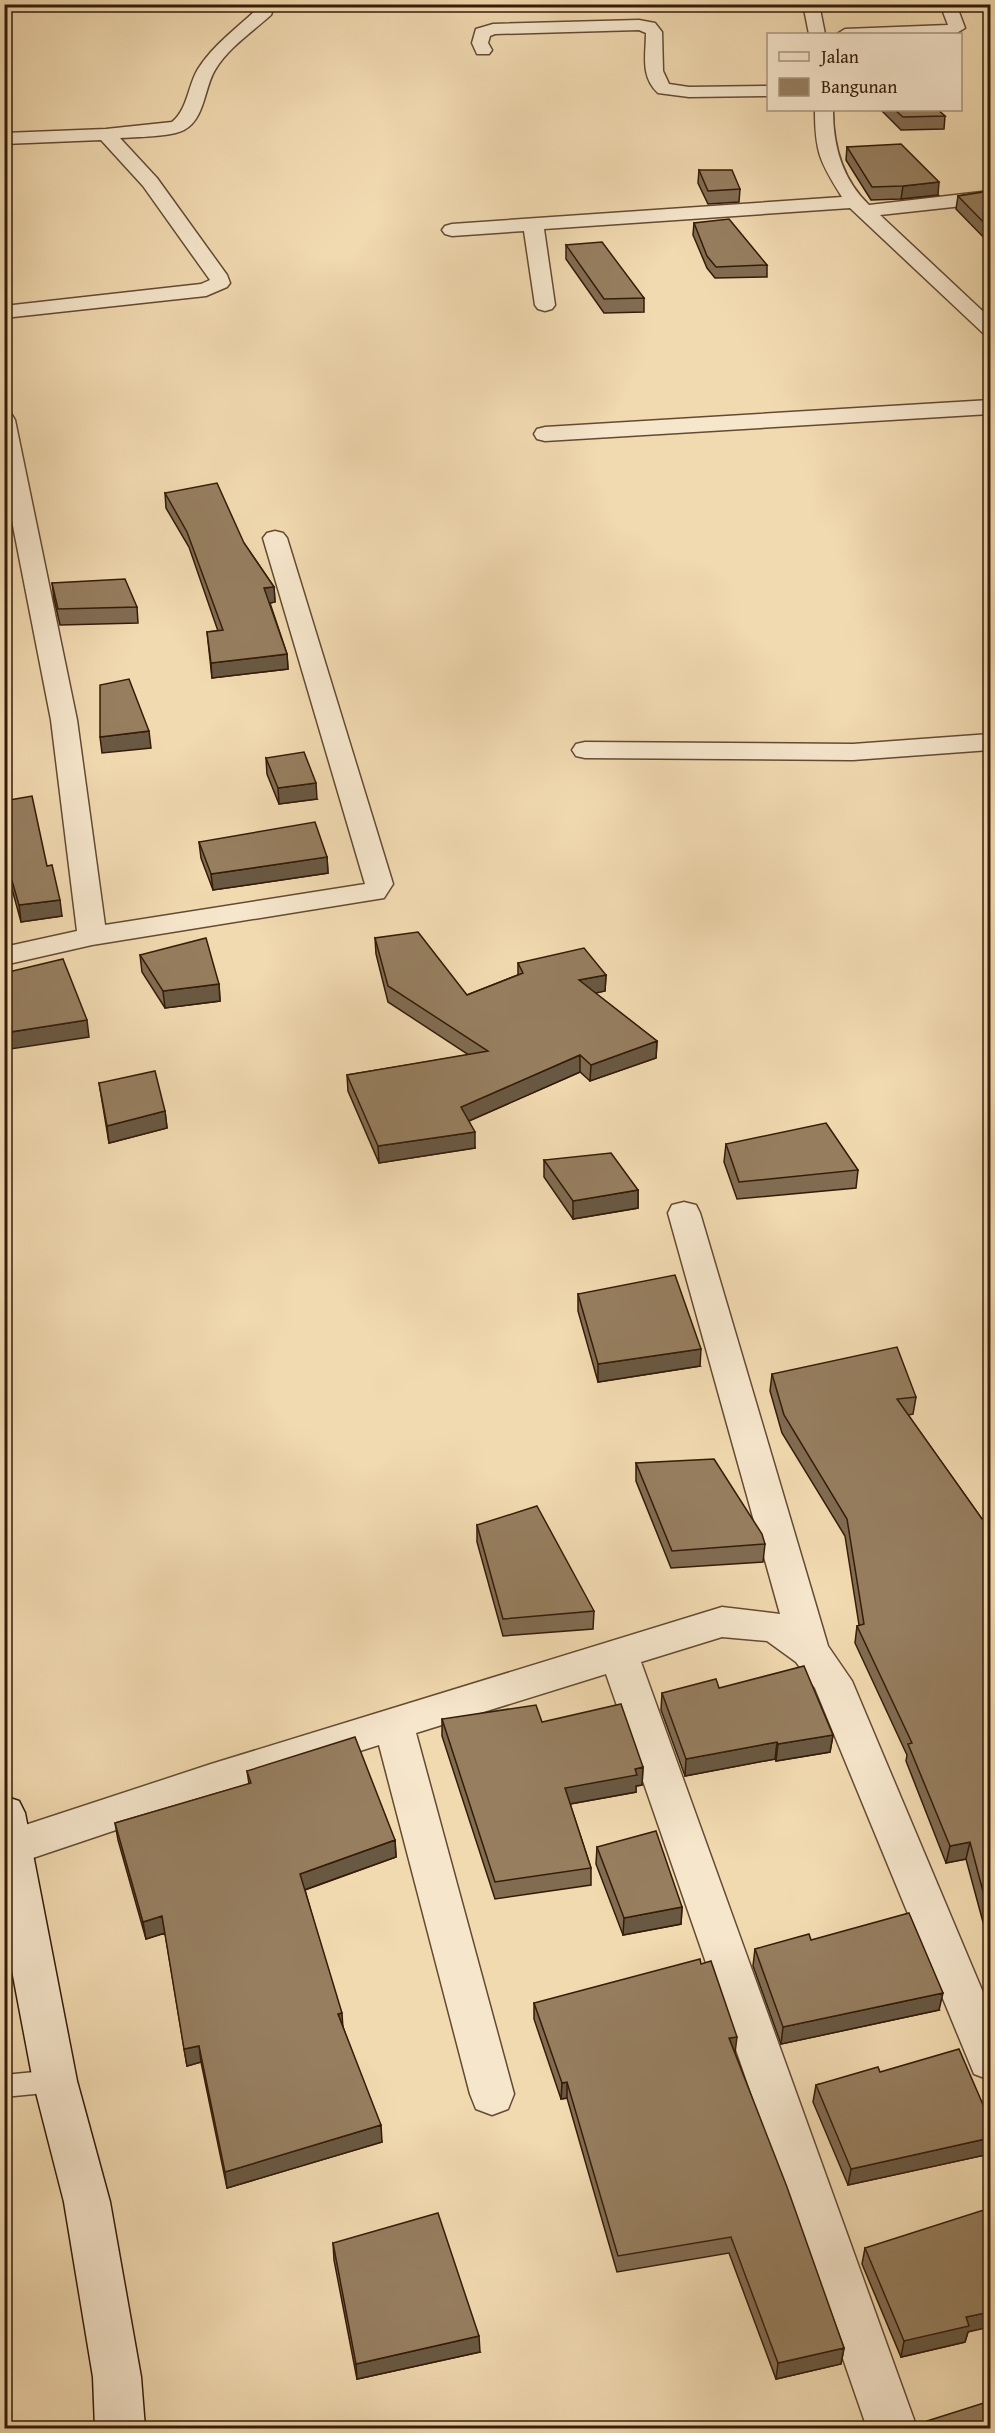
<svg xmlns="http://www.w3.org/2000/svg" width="995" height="2433" font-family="'Gentium Book Plus',serif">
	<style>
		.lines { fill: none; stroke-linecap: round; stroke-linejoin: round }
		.service-casing { stroke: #634b32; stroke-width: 3 }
		.minor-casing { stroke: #634b32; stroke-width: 3 }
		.secondary-casing { stroke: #341c08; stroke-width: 3 }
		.service { fill: #f6e6cc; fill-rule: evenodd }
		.minor { fill: #f6e6cc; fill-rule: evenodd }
		.secondary { fill: #f6e6cc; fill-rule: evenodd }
		.wall { fill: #816c52; stroke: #341c08; stroke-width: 1.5 }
		.shaded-wall { fill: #695842; stroke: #341c08; stroke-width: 1.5 }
		.building { fill: #967e5f; stroke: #341c08; stroke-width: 1.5 }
	</style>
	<rect width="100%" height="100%" fill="#f1d9b0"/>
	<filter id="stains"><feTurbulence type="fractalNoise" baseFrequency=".00333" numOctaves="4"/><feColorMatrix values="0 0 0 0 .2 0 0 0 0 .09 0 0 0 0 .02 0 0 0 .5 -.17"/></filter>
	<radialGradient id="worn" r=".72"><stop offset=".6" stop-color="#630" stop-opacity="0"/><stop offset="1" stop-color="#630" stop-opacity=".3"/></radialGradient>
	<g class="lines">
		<g class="service-casing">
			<path id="service" d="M55 2070 64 2073 67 2081 64 2089 55 2092 4 2097V2075Z"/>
		</g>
		<g class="minor-casing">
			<path id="minor" d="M259 4H275L271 15C252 32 228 48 215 70 204 88 205 119 184 130 171 137 136 137 120 138L157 178 227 275 230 283 227 287 206 296 4 318V306L201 284 210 280 143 186 101 140 4 144V133L106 129 172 122C188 109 188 85 198 69 213 45 237 28 257 9Z
				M803 4H819L825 34H809Z
				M940 4H956L965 28 955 34H837L845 29 948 25Z
				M639 20 655 23 662 32 663 71 669 84 689 87 768 86V96L689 97 658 93C640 76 646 55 646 33L639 30 495 34 490 36 488 43 492 50 489 54H477L472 43 476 29 493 24Z
				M815 110H833C833 146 842 179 869 205L990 191V203L880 215 990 318V335L983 333 850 208 544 229 555 305 552 309 545 311 538 309 535 305 524 231 452 236 445 234 442 230 445 226 452 224 842 197C820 162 815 152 815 110Z
				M990 400V414L545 441 537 439 534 434 537 429 545 427Z
				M4 413 12 415 15 420 77 720 105 925 365 884 263 538 267 533 275 531 283 533 287 538 393 884 384 898 92 945 4 965V947L77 931 51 720 4 480Z
				M990 734V750L853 760 585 758 576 756 572 750 576 744 585 742 853 744Z
				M684 1202 696 1205 700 1213 828 1646 852 1681 990 2009V2080L974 2074 815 1688 796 1662 767 1641 722 1637 641 1662 917 2428H867L606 1674 416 1733 514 2094 508 2109 492 2115 476 2109 470 2094 379 1745 211 1798 12 1865 4 1862V1832L211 1764 722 1607 780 1614 668 1213 672 1205Z"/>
		</g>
		<g class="secondary-casing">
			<path id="secondary" d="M4 1796 19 1801 25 1813 77 2081 110 2202 141 2377 145 2428H95L93 2377 64 2202 33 2081 4 1928Z"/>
		</g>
		<use href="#service" class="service"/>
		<use href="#minor" class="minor"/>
		<use href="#secondary" class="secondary"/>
	</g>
	<path class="wall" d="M881 110H938L945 116 944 129 901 130Z
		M847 147 938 195 901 199 871 200 846 160Z
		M699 170 740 189 739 202 708 204 698 183Z
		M990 191V244L956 209 958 196Z
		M694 223 767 265V277L715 278 707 268 693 235Z
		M566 245 644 298V312L604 313 566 259Z
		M165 493 244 543 274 587 275 602 270 603 287 654 288 669 212 678 207 632 218 631 189 547 166 508Z
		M52 583 137 607 138 623 60 625 54 599Z
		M266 758 317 799 279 804 267 774Z
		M4 801 62 916 21 922 4 860Z
		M199 842 327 857 328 873 213 890 201 858Z
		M375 938 467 995 518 975V963L606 975 605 991 595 993 657 1041 656 1058 590 1081 580 1072 469 1121 475 1148 379 1163 348 1091 347 1075 469 1055 388 1002 376 954Z
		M140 955 219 984 220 1001 165 1008 142 972Z
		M99 1083 165 1111 167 1128 109 1143Z
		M726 1144 858 1170 856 1188 737 1199 724 1162Z
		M544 1160 638 1190V1208L573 1219 544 1177Z
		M578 1294 700 1366 598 1382 578 1311Z
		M772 1374 916 1397 913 1414 908 1415 982 1519 990 1517V1948L966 1859 946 1863 906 1761 907 1755 855 1643 857 1626 859 1625 845 1536 782 1433 770 1391Z
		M636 1463 765 1544 763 1562 671 1568 636 1481Z
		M477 1525 594 1611 593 1629 503 1636 477 1542Z
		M719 1688 833 1735 830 1752 776 1761 775 1759 685 1776 661 1710 662 1693Z
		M442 1719 542 1722 643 1767 642 1785 636 1786V1792L570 1804 591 1868V1885L495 1899 442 1736Z
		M247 1771 395 1840 396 1857 305 1890 343 2027 382 2142 227 2188 201 2062 187 2066 165 1933 146 1939 118 1840 115 1823 249 1784Z
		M597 1847 682 1907 681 1924 623 1935 596 1864Z
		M811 1940 939 2010 781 2044 753 1966 755 1949Z
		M534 2003 735 2053 844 2348 841 2364 776 2379 729 2253 617 2272 567 2098 561 2099 534 2019Z
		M880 2072 990 2121V2154L848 2185 813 2102 816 2085Z
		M333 2243 480 2352 357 2379 334 2260Z
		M865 2248 968 2332 965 2342 901 2357 862 2264Z
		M927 2421 990 2428H925Z"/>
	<path class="shaded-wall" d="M939 182 938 195 901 199 903 186Z
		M274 587 275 602 265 604 264 588Z
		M287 654 288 669 212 678 211 663Z
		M149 731 151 748 102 753 100 737Z
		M316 783 317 799 279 804 278 788Z
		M327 857 328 873 213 890 211 874Z
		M60 900 62 916 21 922 19 905Z
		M606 975 605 991 579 997V980Z
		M219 984 220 1001 165 1008 163 991Z
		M87 1020 89 1037 4 1050V1033Z
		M657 1041 656 1058 590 1081 591 1065Z
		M580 1055V1072L462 1124 461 1107Z
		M165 1111 167 1128 109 1143 107 1126Z
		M475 1132V1148L379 1163 378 1146Z
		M638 1190V1208L573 1219V1201Z
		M701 1349 700 1366 598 1382V1364Z
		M833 1735 830 1752 776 1761 778 1744Z
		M777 1742 775 1759 685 1776 686 1759Z
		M643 1767 642 1785 636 1786V1792L564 1805 565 1788Z
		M395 1840 396 1857 301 1891 300 1874Z
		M970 1842 966 1859 946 1863 950 1846Z
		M682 1907 681 1924 623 1935 624 1918Z
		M162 1916 165 1933 146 1939 143 1922Z
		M943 1993 939 2010 781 2044 783 2027Z
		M342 2013 343 2029 338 2014Z
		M737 2037 735 2053 729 2038Z
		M199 2046 201 2062 187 2066 184 2049Z
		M567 2082V2098L561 2099 562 2083Z
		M381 2125 382 2142 227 2188 225 2172Z
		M990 2138V2154L848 2185 851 2169Z
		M990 2312V2327L968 2332 965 2342 901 2357 904 2341 966 2317Z
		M479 2336 480 2352 357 2379 356 2364Z
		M844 2348 841 2364 776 2379 778 2363Z"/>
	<path class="building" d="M895 110H938L945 116 903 117Z
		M901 144 939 182 903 186 872 187 847 147Z
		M699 170H732L740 189 708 191Z
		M990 191V229L958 196Z
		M729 219 767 265 716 267 707 256 694 223Z
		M602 242 644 298 604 299 566 245Z
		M217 483 244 543 274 587 264 588 287 654 211 663 207 632 223 630 187 532 165 493Z
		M125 579 137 607 58 609 52 583Z
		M129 679 149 731 100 737V685Z
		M304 752 316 783 278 788 266 758Z
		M32 796 47 866 52 865 60 900 19 905 4 853V801Z
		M315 822 327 857 211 874 199 842Z
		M418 932 467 995 523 973 518 963 584 948 606 975 579 980 657 1041 591 1065 580 1055 461 1107 475 1132 378 1146 347 1075 488 1051 388 986 375 938Z
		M206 938 219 984 163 991 140 955Z
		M63 959 87 1020 4 1033V973Z
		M155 1071 165 1111 107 1126 99 1083Z
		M826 1123 858 1170 739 1182 726 1144Z
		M611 1153 638 1190 573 1201 544 1160Z
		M675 1275 701 1349 598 1364 578 1294Z
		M897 1347 916 1397 897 1399 982 1519 990 1517V1918L970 1842 950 1846 908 1744 912 1743 857 1626 864 1624 847 1519 784 1415 772 1374Z
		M714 1459 762 1534 765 1544 672 1551 636 1463Z
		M537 1506 594 1611 503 1619 477 1525Z
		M804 1666 833 1735 778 1744 777 1742 686 1759 662 1693 716 1679 719 1688Z
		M621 1704 643 1767 635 1769 637 1775 565 1788 591 1868 495 1882 442 1719 536 1705 542 1722Z
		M355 1737 395 1840 300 1874 342 2013 338 2014 381 2125 225 2172 199 2046 184 2049 162 1916 143 1922 115 1823 251 1783 247 1771Z
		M656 1831 682 1907 624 1918 597 1847Z
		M909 1913 943 1993 783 2027 755 1949 809 1934 811 1940Z
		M700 1959 701 1964 711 1961 737 2037 729 2038 787 2187 844 2348 778 2363 731 2237 618 2256 567 2082 562 2083 534 2003Z
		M959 2049 990 2121V2138L851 2169 816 2085 878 2067 880 2072Z
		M990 2208V2312L966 2317 969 2326 904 2341 865 2248Z
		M438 2213 479 2336 356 2364 333 2243Z
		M990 2401V2428H930L927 2421Z"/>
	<rect width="995" height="2433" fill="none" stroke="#f1d9b0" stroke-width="24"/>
	<rect x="6" y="6" width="983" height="2421" fill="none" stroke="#341c08" stroke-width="3"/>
	<rect x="12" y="12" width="971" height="2409" fill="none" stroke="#341c08" stroke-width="1.5"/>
	<rect x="767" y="33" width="195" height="78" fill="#f6e6cc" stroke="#a8957e" stroke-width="1.5"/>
	<rect x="779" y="52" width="30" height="9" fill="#f6e6cc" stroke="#a8957e" stroke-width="1.5"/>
	<text x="821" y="63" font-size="18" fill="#341c08">Jalan</text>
	<rect x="779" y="78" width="30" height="18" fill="#967e5f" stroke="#a8957e" stroke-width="1.5"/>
	<text x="821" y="93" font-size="18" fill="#341c08">Bangunan</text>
	<rect width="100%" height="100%" filter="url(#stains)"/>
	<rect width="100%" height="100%" fill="url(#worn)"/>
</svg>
